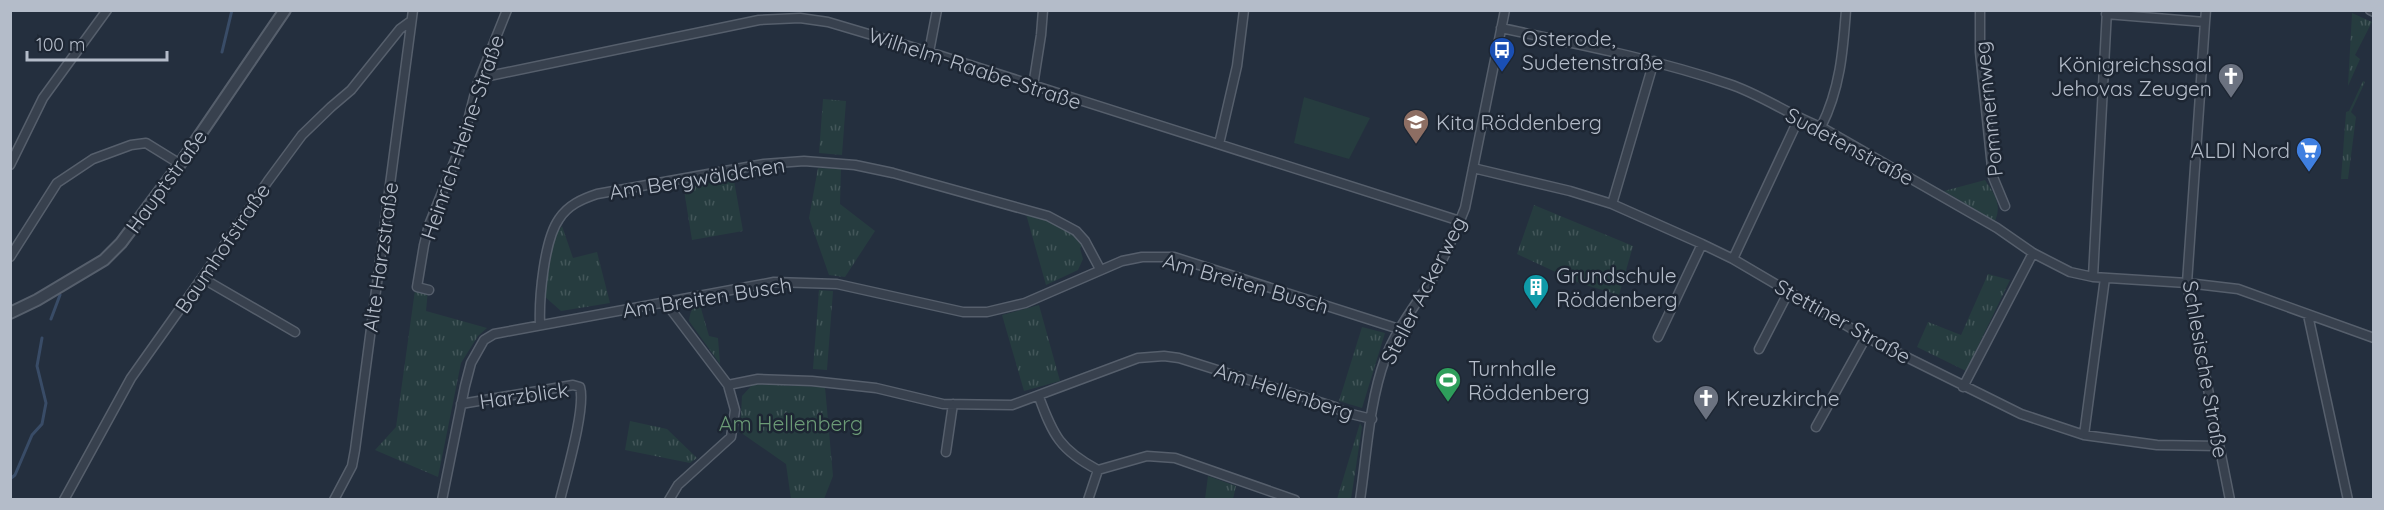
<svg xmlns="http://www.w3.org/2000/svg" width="2384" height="510" font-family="Quicksand,sans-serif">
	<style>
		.grass { fill: url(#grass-tufts) }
		.garden { fill: #263c3f }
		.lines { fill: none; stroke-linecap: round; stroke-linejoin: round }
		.stream { stroke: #394c67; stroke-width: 3 }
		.minor-casing { stroke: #565f6c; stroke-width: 11 }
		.tertiary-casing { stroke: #565f6c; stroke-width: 14 }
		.minor { stroke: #38414e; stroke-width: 8 }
		.tertiary { stroke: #38414e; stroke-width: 10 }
		.labels { text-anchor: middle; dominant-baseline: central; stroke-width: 5; stroke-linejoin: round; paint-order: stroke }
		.poi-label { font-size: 21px; fill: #b4bcc9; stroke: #1d2633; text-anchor: start }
		.street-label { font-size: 21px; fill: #b4bcc9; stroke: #1d2633 }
		.park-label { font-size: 21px; fill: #6b9a76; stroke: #1d2633 }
	</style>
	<defs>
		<pattern id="grass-tufts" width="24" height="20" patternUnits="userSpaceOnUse" patternTransform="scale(1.5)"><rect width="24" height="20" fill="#263c3f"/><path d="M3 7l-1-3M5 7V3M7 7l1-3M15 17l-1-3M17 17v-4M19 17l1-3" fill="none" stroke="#435659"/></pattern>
	</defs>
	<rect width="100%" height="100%" fill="#242f3e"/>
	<path class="grass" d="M2352 13 2372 22 2355 55 2360 59 2348 86Z
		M2363 81 2365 82 2351 112 2356 117 2348 179H2341L2346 112 2349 111Z
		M823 99 846 101 842 155 819 153Z
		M818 168 841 169 840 204 875 231 845 277 829 275 809 218Z
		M733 175 743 231 692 240 683 184Z
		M1985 180C1995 195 2002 204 1995 221L1944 191Z
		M1534 205 1633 246 1619 295 1579 283 1517 254Z
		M1026 214C1045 219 1071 228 1082 246L1080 248 1083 259 1078 270 1046 285Z
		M562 226 573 258 597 252 610 303 561 311 544 296 554 237Z
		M1988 274 2010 280 1966 371 1917 347 1928 322 1961 335Z
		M415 290H428L426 311 487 328 478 336 461 363 438 477 375 450 396 427Z
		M819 290 833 291 827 370 813 369Z
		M700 305 709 336 718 338 720 364 689 321C690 313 691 307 700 305Z
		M1039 305 1060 381 1024 391 1002 315Z
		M1362 327 1385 333 1362 408 1339 401Z
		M753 384 825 387 833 476 824 499H791L786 464 740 432 742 396Z
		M630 421 667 429 697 458 690 463 625 450Z
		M1360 423 1362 427 1351 499H1337Z
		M1208 476 1236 486 1233 499H1205Z"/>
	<path class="garden" d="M1304 97 1370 118 1349 159 1294 143Z"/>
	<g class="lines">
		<path class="stream" d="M222 52 232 10
			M51 319 60 295
			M10 479 15 475 32 435 42 424 46 403 37 366 42 338"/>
		<g class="minor-casing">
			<path id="minor" d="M1980 10V52L1993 177 2005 206
				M2370 10 2374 12
				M2106 14 2205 22 2206 10
				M2205 22 2187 283 2230 500
				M1501 28C1577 44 1655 59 1729 84 1760 94 1789 115 1821 127L1997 228 2033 253 2070 272 2093 277 2187 283 2238 289 2374 338
				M929 52 937 10
				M481 75 489 76 759 20 800 18 828 22 929 52 1460 221
				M1033 86 1041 35 1043 10
				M1821 127C1840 89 1843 52 1846 10
				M1219 144 1237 66 1244 10
				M10 165 43 98 107 10
				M1473 168 1570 191 1612 204 1702 244 1733 259 1866 337 2021 414 2084 435 2157 445 2219 446
				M1612 204 1654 61
				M10 257 57 183 93 159 131 145 146 143 180 164
				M1733 259 1799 118
				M2093 277 2107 10
				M202 278 295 332
				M429 290 417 287 424 245 429 225 463 140 477 85 507 10
				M666 303 728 385 735 410 731 437 678 485 669 500
				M2308 315 2348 500
				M540 324C539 298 544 240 559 219 568 205 582 199 597 194L764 164 804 161 855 165 893 173 1048 216 1076 231 1085 241 1100 269
				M1658 337 1702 244
				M1759 349 1789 291
				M728 385 758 379 812 381 876 388 943 404 1012 405 1138 358 1164 356 1179 358 1335 407 1343 412 1372 419
				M1963 387 2033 253
				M1039 397C1053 435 1060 450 1098 470L1147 456 1175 458 1295 500
				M461 404 573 385 580 387C586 408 566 475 560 500
				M1816 427 1866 337
				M2084 435 2105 278
				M946 452 953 404
				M64 500 131 378 202 278 268 181 302 135 331 107 351 90 400 29 411 21
				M334 500 352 466 355 450 413 10
				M442 500 465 386 471 363 484 340 494 334 774 282 837 284 963 312H987L1025 303 1122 261 1142 257H1174L1399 329
				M1088 500 1098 470
				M1360 500C1367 453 1369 403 1385 359 1396 329 1416 305 1432 279 1445 256 1456 232 1465 208L1505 10"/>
		</g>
		<g class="tertiary-casing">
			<path id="tertiary" d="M10 313 37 300 104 260 121 243 180 164 285 10"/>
		</g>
		<use href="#minor" class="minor"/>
		<use href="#tertiary" class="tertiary"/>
	</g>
	<defs>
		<g id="bus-pin" transform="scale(1.35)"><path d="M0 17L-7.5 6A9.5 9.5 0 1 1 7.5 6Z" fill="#1a4fb4" stroke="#1d2633"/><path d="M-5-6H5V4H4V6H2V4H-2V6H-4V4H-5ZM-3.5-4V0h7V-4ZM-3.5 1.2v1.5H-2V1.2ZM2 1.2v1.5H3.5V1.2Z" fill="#fff"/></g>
		<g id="church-pin" transform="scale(1.35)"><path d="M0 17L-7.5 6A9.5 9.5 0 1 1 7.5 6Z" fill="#6b7280" stroke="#1d2633"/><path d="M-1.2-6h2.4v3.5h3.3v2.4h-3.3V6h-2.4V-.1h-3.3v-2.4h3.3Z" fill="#fff"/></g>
		<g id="school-pin" transform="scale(1.35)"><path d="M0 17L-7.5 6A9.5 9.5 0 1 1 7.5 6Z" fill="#8d6e63" stroke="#1d2633"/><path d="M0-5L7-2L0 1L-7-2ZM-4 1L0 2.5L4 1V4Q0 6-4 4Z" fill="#fff"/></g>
		<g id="supermarket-pin" transform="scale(1.35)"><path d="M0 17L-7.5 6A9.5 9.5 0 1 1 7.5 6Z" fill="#3f7fe0" stroke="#1d2633"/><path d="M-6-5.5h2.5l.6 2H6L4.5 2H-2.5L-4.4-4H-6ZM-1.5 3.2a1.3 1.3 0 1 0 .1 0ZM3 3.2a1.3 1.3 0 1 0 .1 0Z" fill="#fff"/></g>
		<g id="building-pin" transform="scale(1.35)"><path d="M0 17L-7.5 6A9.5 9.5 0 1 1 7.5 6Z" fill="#0f9aa8" stroke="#1d2633"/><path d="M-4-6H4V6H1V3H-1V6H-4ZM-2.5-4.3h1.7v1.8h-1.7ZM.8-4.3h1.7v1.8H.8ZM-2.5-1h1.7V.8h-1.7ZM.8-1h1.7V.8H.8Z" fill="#fff"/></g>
		<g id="stadium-pin" transform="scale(1.35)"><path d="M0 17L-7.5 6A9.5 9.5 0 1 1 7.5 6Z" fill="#2e9e5b" stroke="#1d2633"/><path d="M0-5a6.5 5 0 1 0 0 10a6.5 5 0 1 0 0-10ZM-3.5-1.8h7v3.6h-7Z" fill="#fff"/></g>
	</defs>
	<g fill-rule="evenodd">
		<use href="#bus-pin" x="1502" y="50"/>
		<use href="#church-pin" x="2231" y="76"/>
		<use href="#school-pin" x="1416" y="122"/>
		<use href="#supermarket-pin" x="2309" y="150"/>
		<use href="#building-pin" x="1536" y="287"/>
		<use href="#stadium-pin" x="1448" y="380"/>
		<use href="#church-pin" x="1706" y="398"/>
	</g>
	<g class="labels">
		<g class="poi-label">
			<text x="1522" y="38">Osterode,<tspan x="1522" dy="24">Sudetenstraße</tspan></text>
			<text x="2212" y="64" text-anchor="end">Königreichssaal<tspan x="2212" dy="24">Jehovas Zeugen</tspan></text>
			<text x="1436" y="122">Kita Röddenberg</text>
			<text x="2290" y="150" text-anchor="end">ALDI Nord</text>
			<text x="1556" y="275">Grundschule<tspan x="1556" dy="24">Röddenberg</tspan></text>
			<text x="1468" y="368">Turnhalle<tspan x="1468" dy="24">Röddenberg</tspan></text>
			<text x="1726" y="398">Kreuzkirche</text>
		</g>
		<g class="street-label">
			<text transform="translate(975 68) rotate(18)">Wilhelm-Raabe-Straße</text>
			<text transform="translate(1988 109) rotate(-96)">Pommernweg</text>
			<text transform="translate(462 137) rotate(-71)">Heinrich-Heine-Straße</text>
			<text transform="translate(1850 146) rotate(28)">Sudetenstraße</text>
			<text transform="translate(697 178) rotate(-9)">Am Bergwäldchen</text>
			<text transform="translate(166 181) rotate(-54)">Hauptstraße</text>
			<text transform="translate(222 248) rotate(-56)">Baumhofstraße</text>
			<text transform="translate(380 257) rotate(-82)">Alte Harzstraße</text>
			<text transform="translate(1246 283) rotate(16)">Am Breiten Busch</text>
			<text transform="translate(1423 290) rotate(-63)">Steiler Ackerweg</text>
			<text transform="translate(707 297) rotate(-9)">Am Breiten Busch</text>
			<text transform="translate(1843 321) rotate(29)">Stettiner Straße</text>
			<text transform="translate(2206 369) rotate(80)">Schlesische Straße</text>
			<text transform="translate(1284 391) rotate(18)">Am Hellenberg</text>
			<text transform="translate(524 395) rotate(-8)">Harzblick</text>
		</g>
		<g class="park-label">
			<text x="791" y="423">Am Hellenberg</text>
		</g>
	</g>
	<rect width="2384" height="510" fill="none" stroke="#b4bcc9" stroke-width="24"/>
	<path d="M27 51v9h140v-9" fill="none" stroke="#b4bcc9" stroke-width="3"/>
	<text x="36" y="51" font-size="18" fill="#b4bcc9" stroke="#1d2633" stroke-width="4.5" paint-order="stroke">100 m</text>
</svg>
